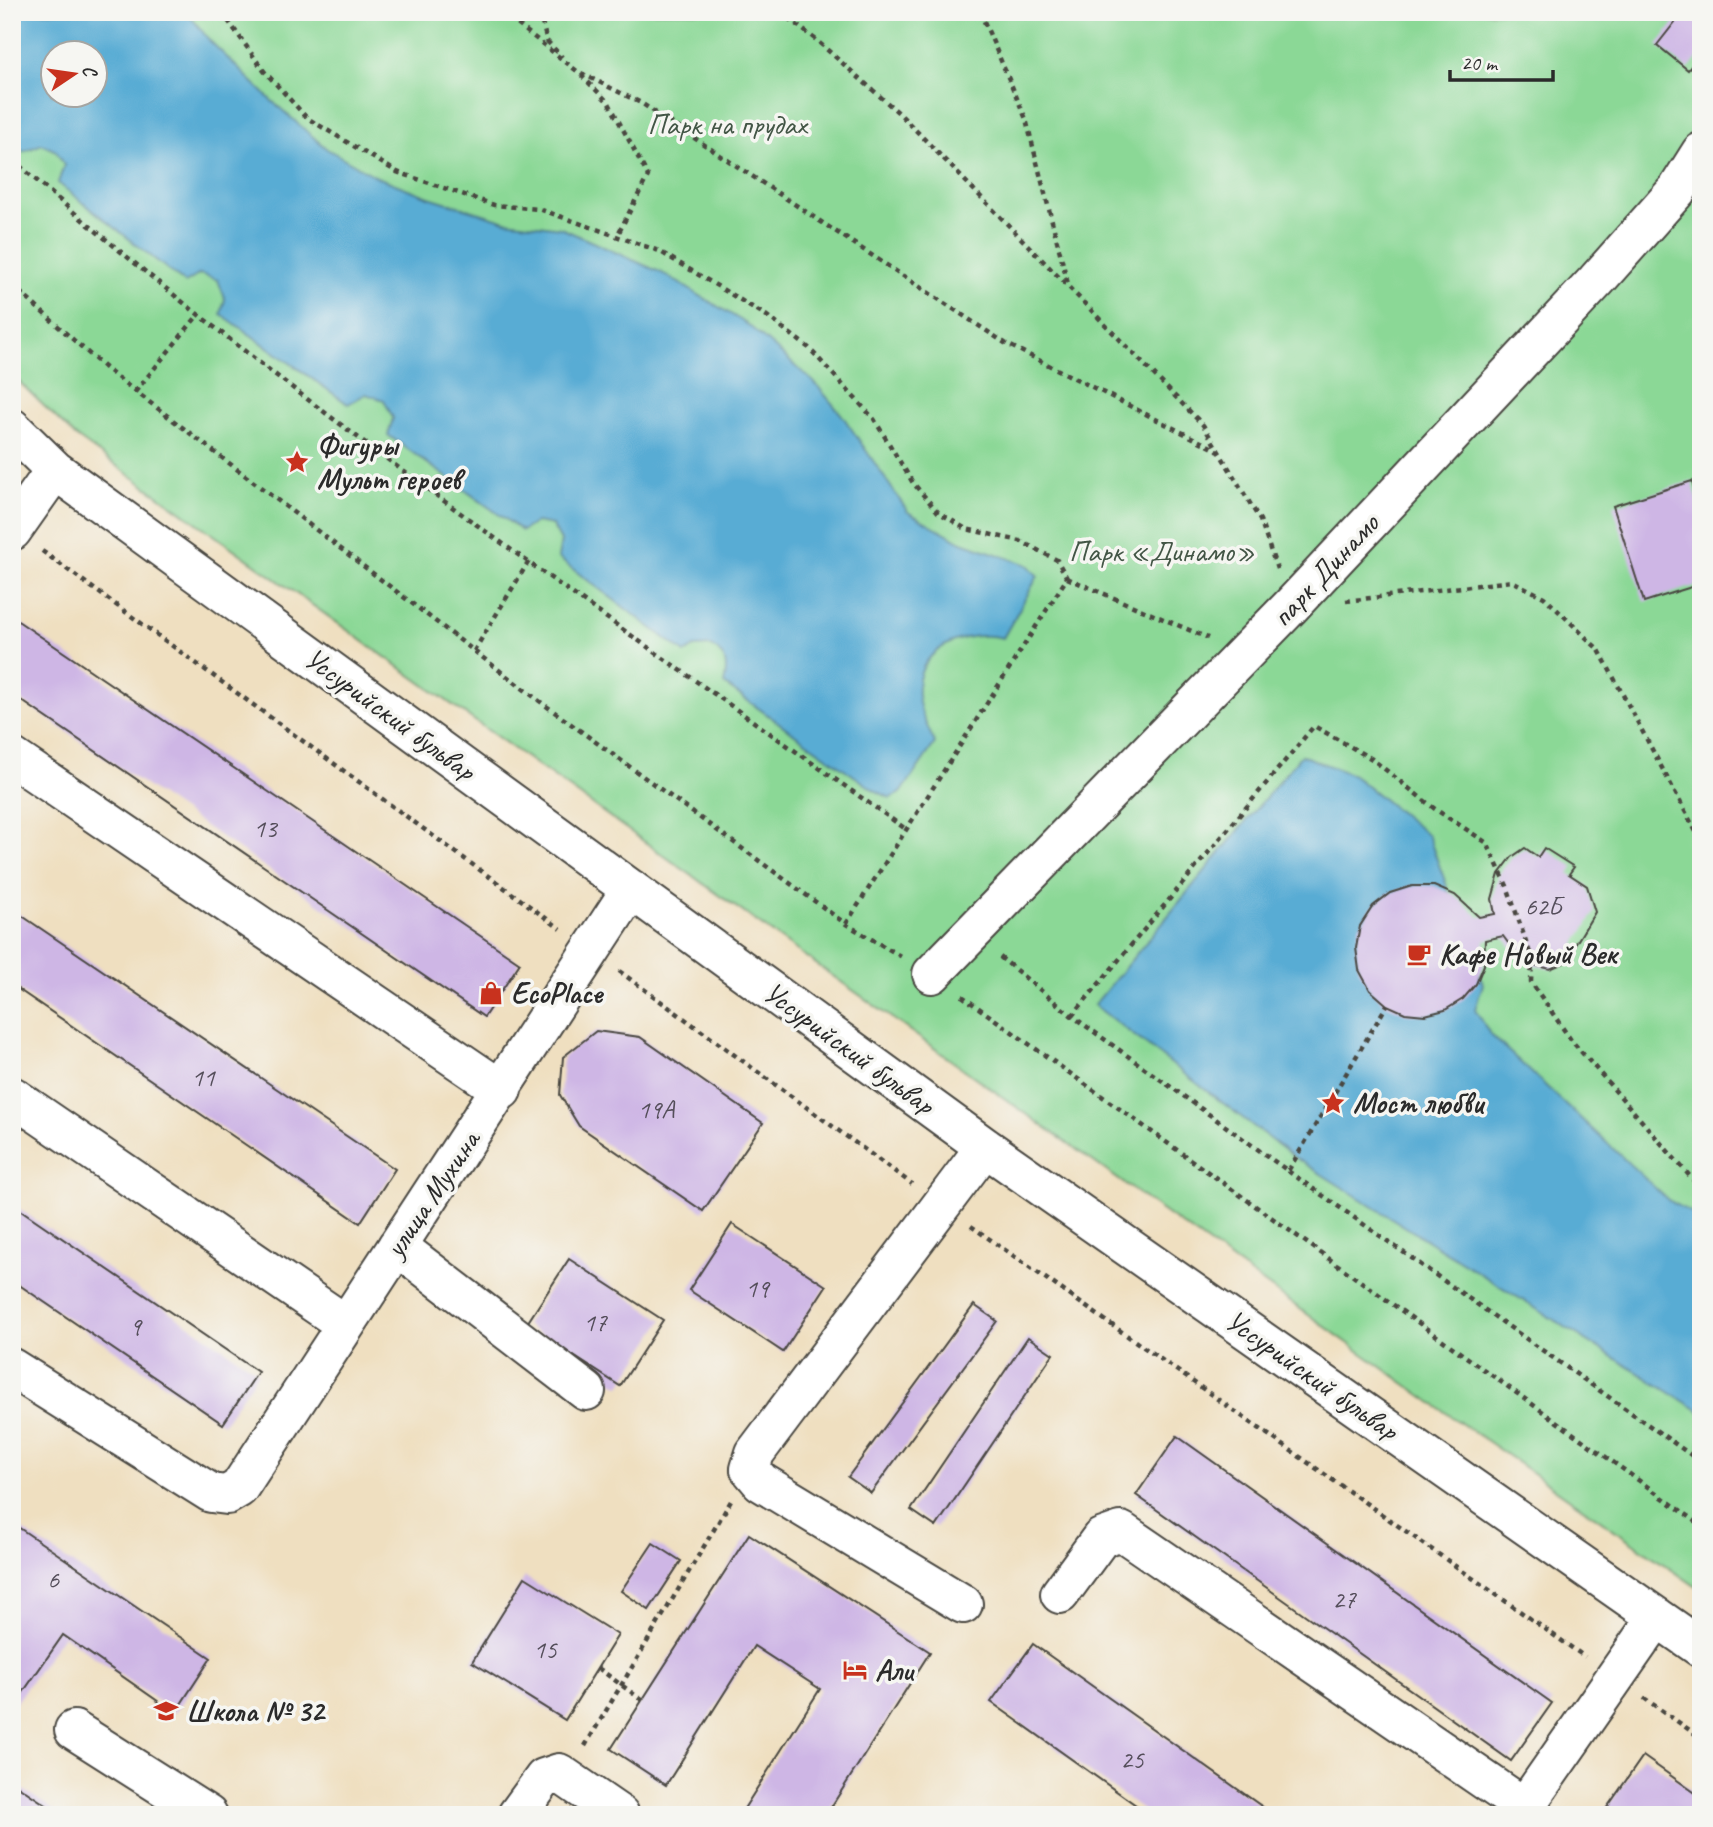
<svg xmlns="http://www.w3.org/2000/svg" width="1713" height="1827" font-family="Caveat,sans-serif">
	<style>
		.green { fill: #8bd896; stroke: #5b8260; stroke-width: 2; fill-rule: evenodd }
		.water { fill: #58acd4; stroke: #426c80; stroke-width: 2; fill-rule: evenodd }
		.building { fill: #ceb6e5 }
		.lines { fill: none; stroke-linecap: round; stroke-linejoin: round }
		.minor-casing { stroke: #484641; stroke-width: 42 }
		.path { stroke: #484641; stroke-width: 4.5; stroke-dasharray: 5 5; stroke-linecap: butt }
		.minor { stroke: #fff; stroke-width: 38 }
		.path-bridge { stroke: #484641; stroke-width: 4.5; stroke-dasharray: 5 5; stroke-linecap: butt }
		.labels { text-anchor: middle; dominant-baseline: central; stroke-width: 7; stroke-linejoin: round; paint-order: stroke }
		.number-label { font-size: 26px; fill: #544e5a }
		.park-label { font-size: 30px; fill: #435646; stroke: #f6f6f2 }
		.poi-label { font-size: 30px; font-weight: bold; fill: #2b2b2b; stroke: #f6f6f2; text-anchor: start }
		.street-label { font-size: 30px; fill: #2b2b2b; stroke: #f6f6f2 }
	</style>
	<rect width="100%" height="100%" fill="#f6f6f2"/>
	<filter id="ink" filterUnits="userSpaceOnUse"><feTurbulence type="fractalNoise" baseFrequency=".0143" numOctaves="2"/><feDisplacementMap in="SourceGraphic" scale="14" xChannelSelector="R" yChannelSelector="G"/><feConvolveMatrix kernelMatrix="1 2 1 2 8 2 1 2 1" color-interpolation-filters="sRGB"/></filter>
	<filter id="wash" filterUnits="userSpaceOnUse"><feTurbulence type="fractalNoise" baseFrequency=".00686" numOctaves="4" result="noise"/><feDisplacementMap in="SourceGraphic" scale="28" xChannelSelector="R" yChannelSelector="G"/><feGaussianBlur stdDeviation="1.57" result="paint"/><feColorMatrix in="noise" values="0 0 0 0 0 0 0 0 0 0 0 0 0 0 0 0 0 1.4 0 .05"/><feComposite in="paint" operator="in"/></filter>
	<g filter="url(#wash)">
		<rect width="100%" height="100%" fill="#efdfc0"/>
		<path class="green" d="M12 12H1701V1590L1442 1410 75 436 12 375ZM52 52H94V94H52Z"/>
		<path class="water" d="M12 12H187L210 41 272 101 327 149 377 177 429 197 506 221 561 228 662 273 747 324 815 383 842 415 908 512 962 542 1028 565 1038 576 1003 638C970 630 922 644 918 686 916 706 927 726 935 743L901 793 890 798 874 790 724 684C728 666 727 657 712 646L694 647 685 653 558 558 561 541 552 525 536 522 522 531 388 435 393 418 384 400 366 394 348 404 221 314 225 299 218 280 200 274 185 283 58 183 64 165 56 151 42 144 23 152 12 143ZM52 52H94V94H52Z
			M1301 755 1353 775 1428 835 1483 984 1475 1009 1490 1034 1668 1200 1701 1218V1412L1294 1157 1094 1005Z"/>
		<g id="blocks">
			<path class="building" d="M1683 12H1701V54L1688 70 1657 45Z
				M1692 481 1701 510V584L1644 602 1613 506Z
				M12 617 520 963 484 1017 12 694Z
				M1525 848 1538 857 1544 848 1574 867 1569 874 1587 886 1595 912 1564 963 1550 969 1531 964 1514 951 1503 936 1485 940 1484 965 1476 984 1463 999 1445 1010 1425 1015 1405 1013 1387 1005 1370 990 1359 970 1356 948 1360 926 1373 906 1390 893 1412 886H1434L1455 895 1479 917 1495 914 1492 899 1499 874 1512 857Z
				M12 909 395 1169 360 1223 12 985Z
				M596 1031 640 1037 763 1123 703 1211 579 1126 560 1095 563 1057Z
				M12 1204 258 1372 223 1424 12 1280Z
				M732 1224 826 1286 783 1352 689 1290Z
				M569 1259 663 1320 620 1386 526 1325Z
				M974 1305 997 1321 871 1493 848 1477Z
				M1028 1337 1053 1354 936 1527 911 1510Z
				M1177 1436 1552 1703 1511 1761 1136 1495Z
				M12 1523 211 1658 175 1713 63 1635 12 1708Z
				M749 1534 930 1652 826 1815H740L820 1689 754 1646 666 1785 611 1749Z
				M653 1543 681 1561 649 1610 621 1591Z
				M525 1577 618 1635 565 1720 472 1662Z
				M1033 1644 1274 1815H1150L991 1702Z
				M1643 1756 1701 1797V1815H1607L1604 1812Z
				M12 1782 61 1815H12Z"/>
		</g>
	</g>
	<g filter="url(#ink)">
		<use href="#blocks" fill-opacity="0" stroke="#484641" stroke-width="2"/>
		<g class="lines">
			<g class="minor-casing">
				<path id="minor" d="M12 428 55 470 985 1147 1701 1648
					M12 531 55 470
					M12 757 502 1090
					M932 974 1290 607 1596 281 1677 190 1701 152
					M12 1096 345 1324
					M397 1246 586 1391
					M12 1368 211 1493 227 1495 239 1488 631 889
					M1060 1594 1101 1538 1121 1531 1524 1807
					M963 1604 761 1482 750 1469 755 1453 985 1147
					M74 1730 208 1815
					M517 1815 544 1778 559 1773 620 1815
					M1519 1815 1657 1617"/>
			</g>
			<path class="path" d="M222 12 264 71 307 118 397 172 494 205 539 209 659 251 767 316 809 348 874 419 913 483 938 512 966 529 1020 541 1057 560 1067 578 846 924
				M502 12 577 71 641 103 1005 343 1219 451
				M539 12 547 41 562 57
				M780 12 815 39 900 114 1203 425 1260 520 1277 569
				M980 12 1026 119 1068 284
				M581 75 609 103 648 176 617 236
				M12 159C292 405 603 614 907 830
				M12 285 105 368 538 700 846 924 902 957
				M135 392 199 314
				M42 551 561 929
				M1067 578 1208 638
				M1346 601 1512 581 1544 597 1599 650 1701 841
				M474 651 529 561
				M1000 957 1072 1016 1288 1171 1387 1005
				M619 971 912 1184
				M962 996 1701 1525
				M1072 1016 1314 726 1372 759 1435 809 1487 843 1507 886 1532 959 1531 982 1571 1040 1701 1189
				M1288 1171 1701 1462
				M971 1226 1585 1657
				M1644 1698 1701 1738
				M585 1746 731 1501"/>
			<use href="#minor" class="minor"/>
			<path class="path-bridge" d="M598 1668 642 1700"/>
		</g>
	</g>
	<defs>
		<g id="sight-bare" transform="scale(1.89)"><path d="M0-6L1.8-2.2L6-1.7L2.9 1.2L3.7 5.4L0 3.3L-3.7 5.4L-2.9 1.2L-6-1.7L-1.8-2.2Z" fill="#c8321e" stroke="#f6f6f2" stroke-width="2.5" paint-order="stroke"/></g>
		<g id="cafe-bare" transform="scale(1.89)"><path d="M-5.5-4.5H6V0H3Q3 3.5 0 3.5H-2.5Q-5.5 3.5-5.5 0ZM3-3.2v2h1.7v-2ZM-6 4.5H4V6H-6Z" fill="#c8321e" stroke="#f6f6f2" stroke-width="2.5" paint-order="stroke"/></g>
		<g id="shop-bare" transform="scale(1.89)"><path d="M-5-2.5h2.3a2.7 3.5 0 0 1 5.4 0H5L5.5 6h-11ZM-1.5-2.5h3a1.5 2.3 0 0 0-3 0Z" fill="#c8321e" stroke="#f6f6f2" stroke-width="2.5" paint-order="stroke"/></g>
		<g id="hotel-bare" transform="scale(1.89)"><path d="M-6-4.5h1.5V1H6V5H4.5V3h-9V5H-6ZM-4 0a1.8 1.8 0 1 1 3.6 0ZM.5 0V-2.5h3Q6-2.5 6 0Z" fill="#c8321e" stroke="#f6f6f2" stroke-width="2.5" paint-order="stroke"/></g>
		<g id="school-bare" transform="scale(1.89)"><path d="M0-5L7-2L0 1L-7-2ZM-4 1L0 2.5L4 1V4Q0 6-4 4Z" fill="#c8321e" stroke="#f6f6f2" stroke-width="2.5" paint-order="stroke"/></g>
	</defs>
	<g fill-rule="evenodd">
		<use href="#sight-bare" x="297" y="462"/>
		<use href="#cafe-bare" x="1419" y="954"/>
		<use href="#shop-bare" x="491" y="993"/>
		<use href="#sight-bare" x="1333" y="1103"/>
		<use href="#hotel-bare" x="855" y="1670"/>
		<use href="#school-bare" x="166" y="1711"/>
	</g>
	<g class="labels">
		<g class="number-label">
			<text x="265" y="828">13</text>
			<text x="1543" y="906">62Б</text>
			<text x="203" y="1077">11</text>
			<text x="656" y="1109">19А</text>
			<text x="757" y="1288">19</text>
			<text x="595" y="1322">17</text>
			<text x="135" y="1326">9</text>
			<text x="53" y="1579">6</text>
			<text x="1344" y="1599">27</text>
			<text x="545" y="1649">15</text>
			<text x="1132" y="1759">25</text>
		</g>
		<g class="park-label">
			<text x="727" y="124">Парк на прудах</text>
			<text x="1162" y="551">Парк «Динамо»</text>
		</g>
		<g class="poi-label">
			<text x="317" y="445">Фигуры<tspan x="317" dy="34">Мульт героев</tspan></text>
			<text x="1439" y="954">Кафе Новый Век</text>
			<text x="511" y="993">EcoPlace</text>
			<text x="1353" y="1103">Мост любви</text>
			<text x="875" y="1670">Али</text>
			<text x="186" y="1711">Школа № 32</text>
		</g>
		<g class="street-label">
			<text transform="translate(1325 570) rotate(-47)">парк Динамо</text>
			<text transform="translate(390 714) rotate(36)">Уссурийский бульвар</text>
			<text transform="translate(849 1048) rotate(36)">Уссурийский бульвар</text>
			<text transform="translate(432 1194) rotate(-56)">улица Мухина</text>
			<text transform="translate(1312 1375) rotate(35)">Уссурийский бульвар</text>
		</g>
	</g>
	<rect width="1713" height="1827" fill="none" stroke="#f6f6f2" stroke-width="42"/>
	<g transform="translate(74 74) rotate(77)"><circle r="33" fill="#f6f6f2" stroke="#a5a5a2" stroke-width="2"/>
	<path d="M0-5L12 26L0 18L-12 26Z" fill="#c8321e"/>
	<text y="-10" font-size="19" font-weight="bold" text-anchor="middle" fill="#2b2b2b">С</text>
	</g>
	<path d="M1450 70v10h103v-10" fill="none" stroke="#2b2b2b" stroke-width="3.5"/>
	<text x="1461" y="70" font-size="21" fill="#2b2b2b" stroke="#f6f6f2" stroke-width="5" paint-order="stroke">20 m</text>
</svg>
